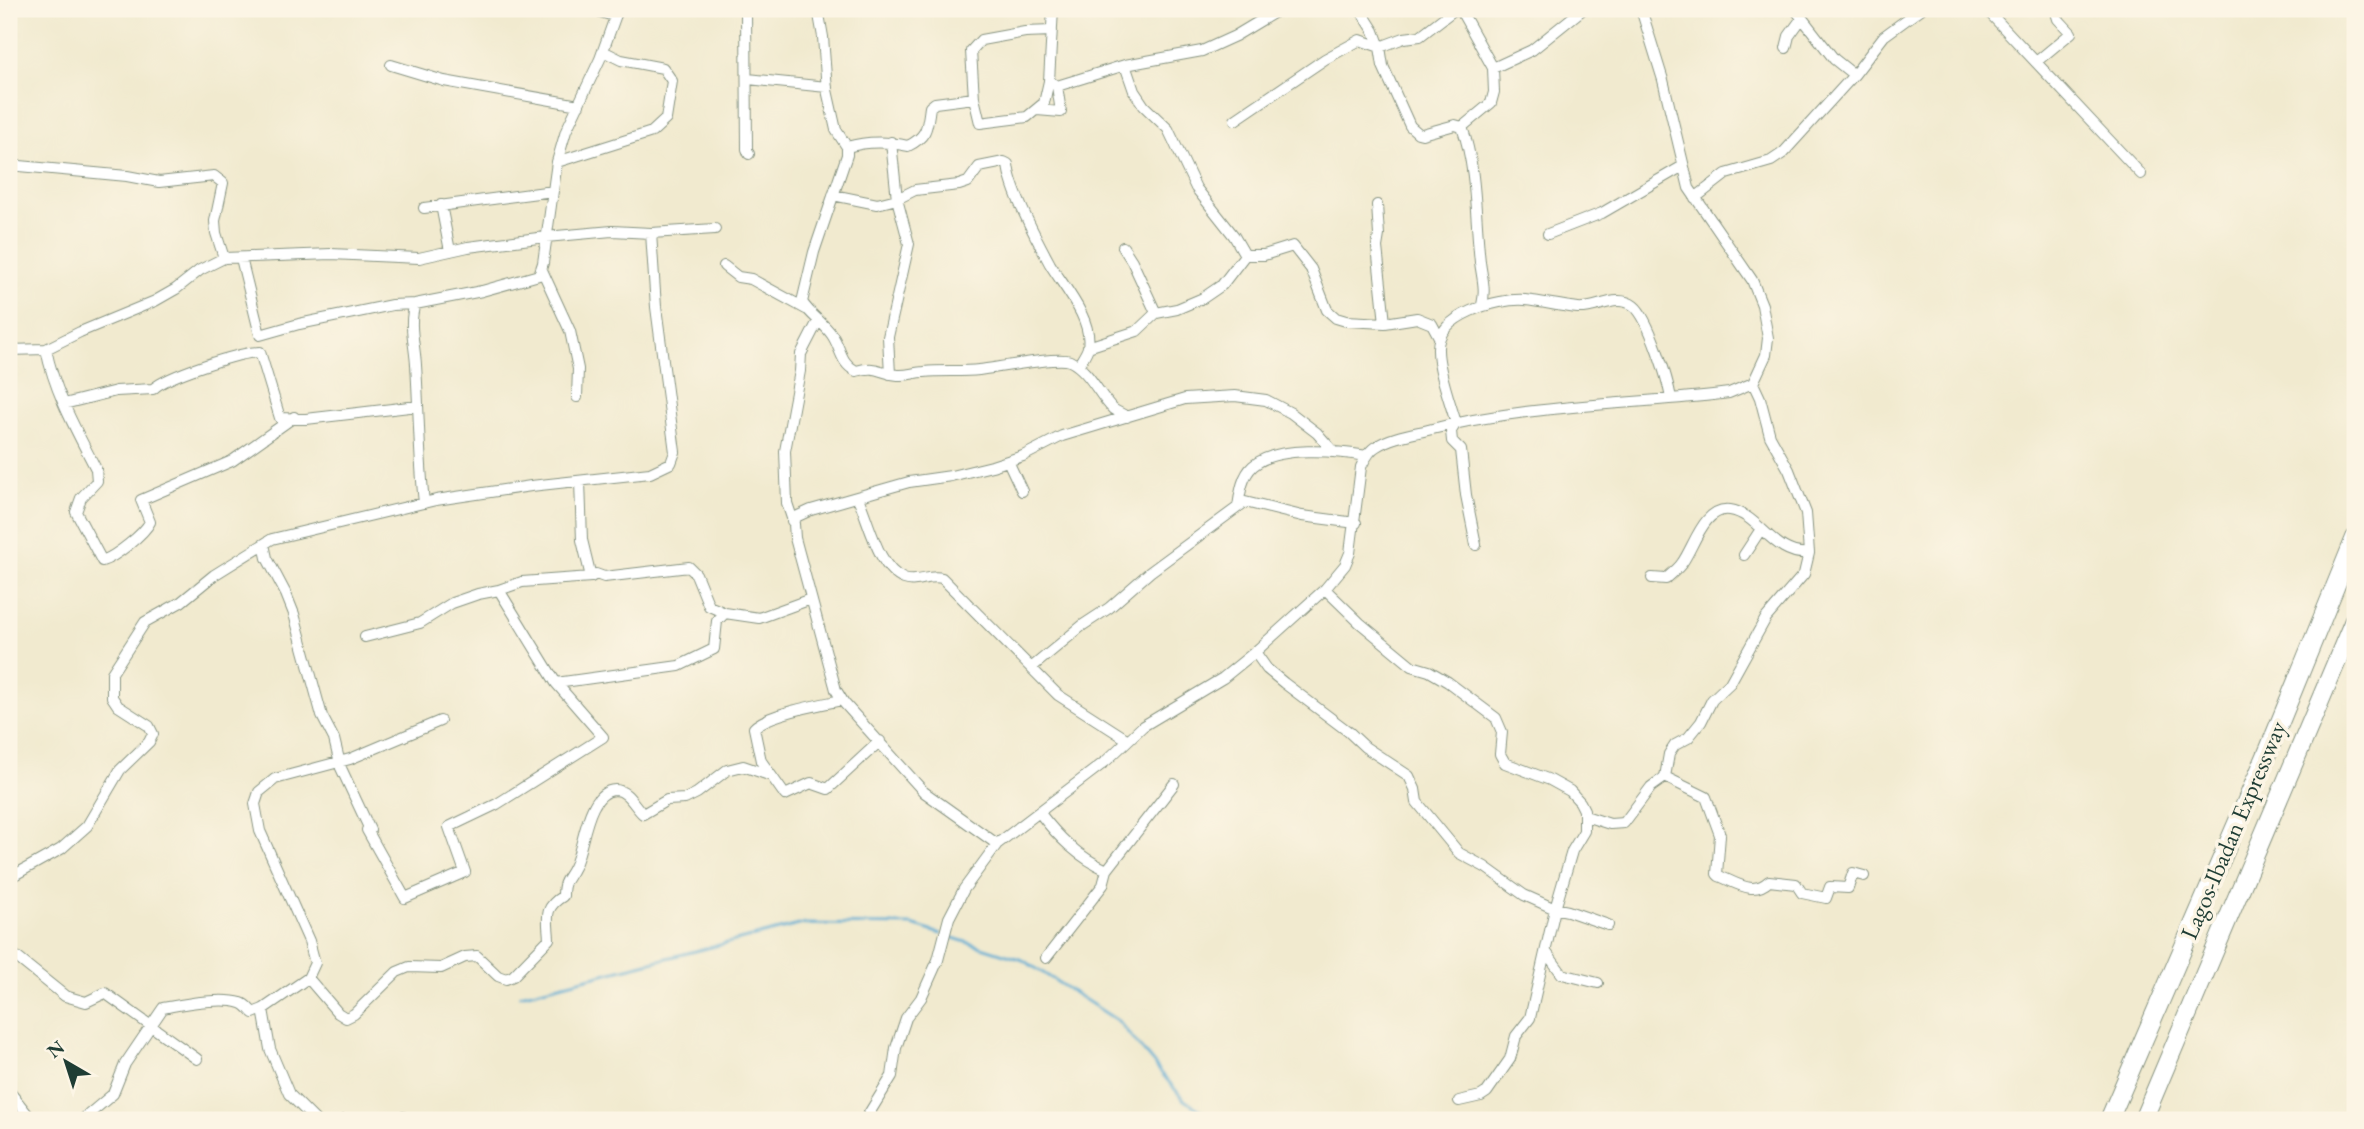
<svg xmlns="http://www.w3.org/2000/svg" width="2364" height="1129" font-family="'EB Garamond',serif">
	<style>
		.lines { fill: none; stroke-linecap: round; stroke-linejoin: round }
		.stream { stroke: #59abd4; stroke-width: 2.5 }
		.street-casing { stroke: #889482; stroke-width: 12 }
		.highway-casing { stroke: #889482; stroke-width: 20 }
		.street { stroke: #fff; stroke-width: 10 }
		.highway { stroke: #fff; stroke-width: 18 }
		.labels { text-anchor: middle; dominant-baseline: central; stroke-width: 7; stroke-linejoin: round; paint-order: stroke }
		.street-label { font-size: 24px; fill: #1f3d34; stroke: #fcf5e5 }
	</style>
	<rect width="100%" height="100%" fill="#fcf5e5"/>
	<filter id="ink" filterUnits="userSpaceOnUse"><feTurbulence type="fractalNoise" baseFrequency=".0143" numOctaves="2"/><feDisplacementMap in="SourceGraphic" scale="14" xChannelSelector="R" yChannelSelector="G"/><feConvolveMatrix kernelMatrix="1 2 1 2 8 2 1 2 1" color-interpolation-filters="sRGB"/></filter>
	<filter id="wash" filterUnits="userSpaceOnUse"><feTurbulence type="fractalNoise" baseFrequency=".00686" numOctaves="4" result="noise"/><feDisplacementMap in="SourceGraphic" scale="28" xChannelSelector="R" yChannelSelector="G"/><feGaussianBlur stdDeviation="1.57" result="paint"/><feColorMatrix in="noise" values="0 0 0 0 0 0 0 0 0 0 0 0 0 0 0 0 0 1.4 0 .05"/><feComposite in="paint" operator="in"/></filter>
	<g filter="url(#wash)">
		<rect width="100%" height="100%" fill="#f1eacf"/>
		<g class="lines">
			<path class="stream" d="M947 936 1023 960 1118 1021 1184 1100 1217 1120
				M520 995 803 924 912 925 941 934"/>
		</g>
	</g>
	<g filter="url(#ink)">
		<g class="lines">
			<g class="street-casing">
				<path id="street" d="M590 9 614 16
					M746 9 747 149 749 154
					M818 9 823 37 827 90 836 130 847 147V155L814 252 802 302C810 315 824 323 832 335 841 348 840 363 856 371 879 365 878 373 898 375 907 376 915 372 924 372 942 370 961 372 979 370 997 368 1057 356 1070 361 1090 371 1098 394 1113 409 1117 412 1123 414 1127 417
					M1360 9 1374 31 1380 47 1383 66 1410 126 1418 133 1422 134 1455 125 1462 127 1491 103 1494 92 1493 68 1532 50 1583 9
					M1460 9 1493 68
					M1795 9 1834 59 1854 75
					M1986 9 2141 174
					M1642 11 1657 9
					M819 12 833 9
					M1786 48 1789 36 1802 18
					M2036 62 2071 33 2058 19 2055 9
					M391 65 444 81 579 105
					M1125 65 1134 91 1144 106 1168 129 1196 188 1234 236 1245 255
					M748 79 827 87
					M1049 81 1053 9
					M974 98 971 51 981 40 1025 32 1052 31
					M1037 110 1061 112 1057 86
					M1235 120 1325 59 1360 40 1380 47 1404 38 1420 36 1455 9
					M1462 127C1477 169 1475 217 1480 262 1482 278 1486 289 1482 305
					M847 147C867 141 887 141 908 146 928 136 927 127 930 107L935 103 974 98 980 123 1027 117 1044 103 1049 81 1057 86 1125 65 1202 51 1235 36 1280 9
					M557 162 652 132 666 119 672 81 663 68 621 60 603 51
					M9 165 127 176 159 182 214 176 223 183 215 221 216 233 224 258
					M833 195 877 204 897 199 915 190 959 185 968 182 979 167 1004 162 1008 164C1010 190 1037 240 1050 264 1063 286 1093 319 1088 347 1087 353 1081 360 1078 366
					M1695 198 1726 174 1771 161 1783 153 1854 75 1884 36 1921 9
					M441 205 450 251
					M1377 205 1379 235 1377 247 1385 323
					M424 208 553 191
					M1548 234 1602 213 1683 166
					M1123 247 1132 261 1156 313
					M241 258 260 335 299 324 392 305 415 304 482 291 539 275 543 263 557 162 566 131 600 59 618 9
					M724 266 738 277 751 279 806 309
					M542 270 570 331 578 369 577 397
					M415 304C408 324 415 345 416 365 419 411 419 457 424 503
					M818 321 801 354 800 371 785 451 787 503 794 524 795 538 836 690 844 703 924 792 997 844
					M1088 347 1137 331 1156 313 1177 309 1203 298 1222 285 1245 255H1264L1293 246 1311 269 1327 310 1336 318 1346 321 1385 323 1417 318 1432 324 1439 337
					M46 349C54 391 76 430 96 469L97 481 81 498 76 512 102 561C115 557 144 534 150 522L141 500 232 461 294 417
					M9 350 46 349 80 332 155 301 176 289 200 270 224 258 331 254 419 258 468 247 546 237 612 231 651 233 715 229
					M890 374 888 337 909 244 897 199 891 142
					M64 404 116 391 153 389C166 376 240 352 260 352L280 418 306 419 418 406
					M1008 461 1022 491
					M858 498C869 521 878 569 904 579 917 584 929 574 942 578L1058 695 1128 740
					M1238 507C1240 493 1242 476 1253 466 1276 445 1338 451 1367 456
					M792 521 798 516 811 510 909 482 951 476 992 466 1023 456 1062 436 1185 399 1235 396 1266 400 1291 413 1317 433 1332 450
					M264 544 267 558 286 594 294 614 322 716 334 739 341 768 370 830H367L405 898 465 872 449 827 497 804 603 737 556 683 499 590
					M1476 545 1466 495 1461 450 1452 441 1451 431 1456 423C1450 402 1438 370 1438 350 1436 315 1497 298 1525 300 1543 302 1560 306 1578 308 1596 310 1617 293 1634 306 1649 318 1668 380 1671 399
					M1744 555 1761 529
					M591 577 596 574 604 577 689 567 696 574 709 606 725 613 759 618 811 599
					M1652 578 1666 579C1671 574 1678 569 1682 563 1694 547 1704 506 1730 510 1759 514 1774 557 1809 553
					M1325 589 1360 623 1412 666 1429 671 1448 682 1496 718 1502 732 1500 754 1505 763 1550 780 1570 791 1580 802 1584 810V831L1572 851 1555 909 1530 1018 1516 1036 1510 1059 1487 1092 1481 1096 1459 1101
					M365 637 420 623 452 603 478 594 499 590 522 582 591 577 582 540 580 481
					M1255 652 1267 669 1284 683 1349 732 1365 747 1409 776 1415 789 1417 802 1459 853 1485 867 1524 895 1553 908 1568 911 1608 925
					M1031 668 1083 625 1109 608 1150 572 1245 502 1302 516 1356 523
					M556 683 679 666 714 649 717 621 725 613
					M842 700C822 704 766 714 754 728L761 761 785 795 811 783 828 789 880 741
					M1665 777 1706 797 1720 835 1717 874 1719 876C1737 883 1753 896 1769 881L1796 884 1802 893 1826 898 1830 887 1848 888 1853 873 1864 876
					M1039 812C1058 837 1078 857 1107 870
					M1585 816 1610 824 1624 823 1651 787 1665 777 1669 754 1675 745 1688 738 1701 722 1712 700 1730 683 1766 618 1804 574 1809 553 1806 513 1789 470 1770 436 1760 398 1753 383
					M9 878 61 849 87 826 120 770 149 742 153 734 149 726 118 706 112 697V673L145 622 181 602 214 575 272 539 436 500 531 486 650 473 671 463 675 452 656 307 651 233
					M9 951 65 996 86 1002 105 993 197 1059
					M1546 952 1562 974 1598 983
					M1046 958 1103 885 1107 870 1174 784
					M308 978 315 963 309 941 260 831 255 804 259 792 275 779 350 759 440 721
					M263 1009 270 1049 289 1094 315 1120
					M9 1091 32 1120
					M82 1120 113 1094 125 1064 163 1008C183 1004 222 997 241 1003 246 1004 249 1009 253 1013L263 1009 308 978 338 1013 346 1018 354 1014 397 972 409 967 441 968 465 957 477 956 498 976 506 979 513 976 549 939C548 918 543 908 563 896 563 879 568 880 574 867 584 849 586 791 615 790 628 790 634 806 643 814L667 800 685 799 697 793 727 770 743 766 769 775
					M344 1120H359
					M397 1120 403 1117 407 1120
					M865 1120 892 1076 896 1048 906 1018 921 998 938 960 949 918 964 889 997 844 1106 761 1143 726 1223 678 1255 652 1325 589 1345 565 1350 553 1361 467C1365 459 1369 450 1377 446 1391 437 1411 434 1428 430 1521 406 1617 405 1713 395L1729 393 1753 383 1766 355 1768 338 1762 305 1752 280 1689 188 1663 80 1641 9"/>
			</g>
			<g class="highway-casing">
				<path id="highway" d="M2109 1120 2269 749 2355 538
					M2143 1120 2355 618"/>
			</g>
			<use href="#street" class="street"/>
			<use href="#highway" class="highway"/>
		</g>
	</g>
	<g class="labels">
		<g class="street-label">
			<text transform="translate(2233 830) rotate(-67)">Lagos-Ibadan Expressway</text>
		</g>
	</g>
	<rect width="2364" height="1129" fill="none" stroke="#fcf5e5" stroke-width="35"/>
	<g transform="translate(66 1062) rotate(321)" stroke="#fcf5e5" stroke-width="5" paint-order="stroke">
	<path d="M0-5L12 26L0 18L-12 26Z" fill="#1f3d34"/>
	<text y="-10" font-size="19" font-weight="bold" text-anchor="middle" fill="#1f3d34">N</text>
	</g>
</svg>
